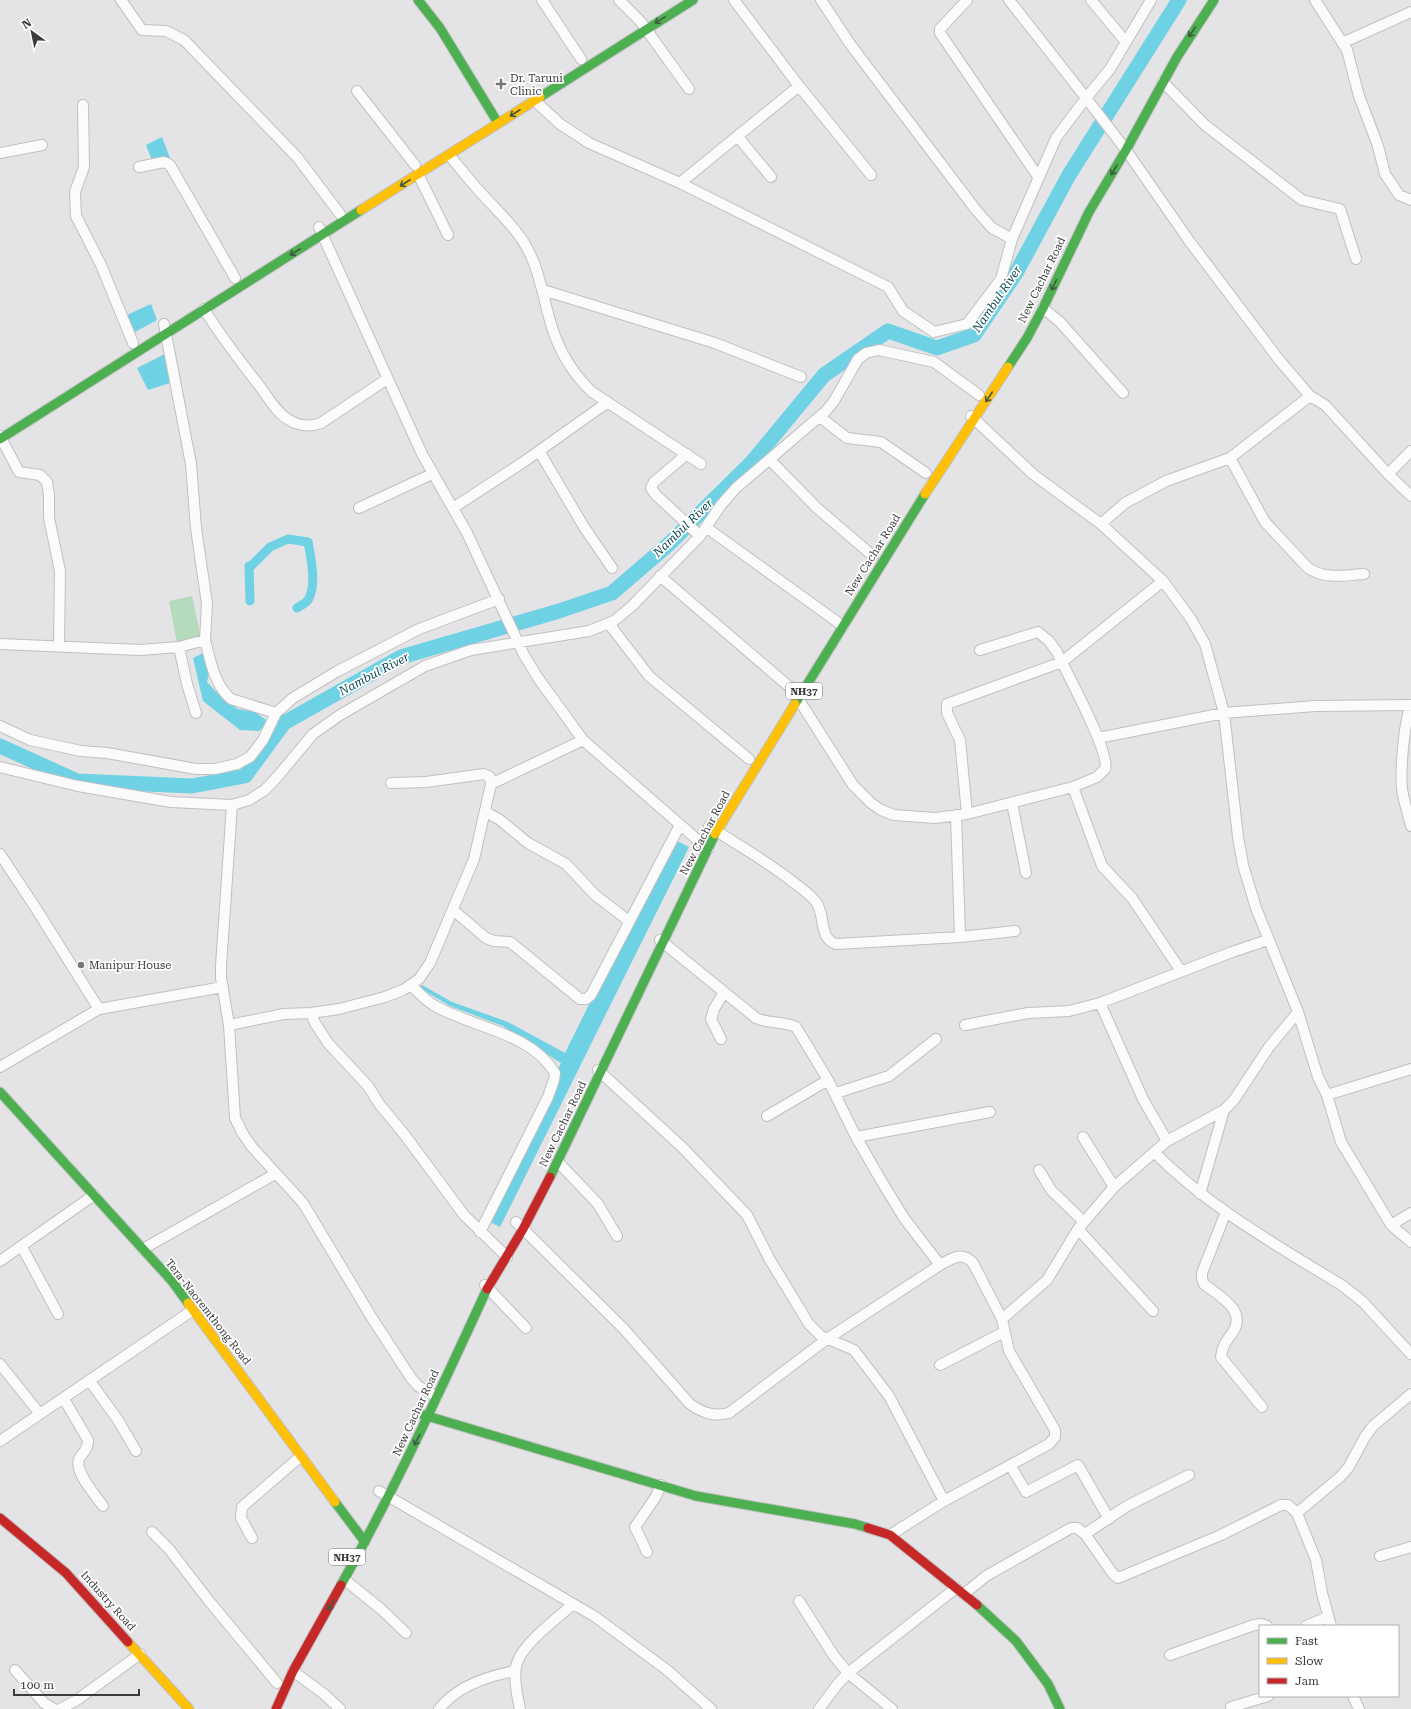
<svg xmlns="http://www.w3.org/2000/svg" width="1411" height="1709" font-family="'Roboto Serif',serif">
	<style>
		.green { fill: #b6dbbc }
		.water { fill: #6fd1e4 }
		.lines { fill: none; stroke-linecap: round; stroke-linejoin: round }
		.canal { stroke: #6fd1e4; stroke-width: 9 }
		.river { stroke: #6fd1e4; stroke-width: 15 }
		.street-casing { stroke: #c1c0c1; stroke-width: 12 }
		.fast-casing { stroke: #c1c0c1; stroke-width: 11 }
		.slow-casing { stroke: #c1c0c1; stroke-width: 11 }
		.jam-casing { stroke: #c1c0c1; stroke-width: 11 }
		.street { stroke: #fbfbfb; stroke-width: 10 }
		.fast { stroke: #4caf50; stroke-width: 9 }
		.slow { stroke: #ffc107; stroke-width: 9 }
		.jam { stroke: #c62828; stroke-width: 9 }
		.oneway { stroke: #405942 }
		.poi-dot { fill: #777678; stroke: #fff; stroke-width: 1.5 }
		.labels { text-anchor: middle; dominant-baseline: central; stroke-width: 3.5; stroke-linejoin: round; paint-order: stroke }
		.shield { fill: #fff; stroke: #767677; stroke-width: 1 }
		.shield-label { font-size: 10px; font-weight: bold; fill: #3c3c3d }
		.poi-label { font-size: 11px; fill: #3c3c3d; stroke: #fff; text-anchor: start }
		.street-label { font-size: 11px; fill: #3c3c3d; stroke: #fff }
		.water-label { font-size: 12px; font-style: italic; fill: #0a4752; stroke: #fff }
	</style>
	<rect width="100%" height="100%" fill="#e4e3e5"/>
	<path class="green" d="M192 596 201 638 177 643 169 601Z"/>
	<path class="water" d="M162 137 170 158 153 163 146 145Z
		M151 304 157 320 135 332 127 315Z
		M167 353 176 381 148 390 137 368Z
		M205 652 210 668 207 682 222 698 238 709 255 712 269 722 259 731 240 730 203 701 193 658Z
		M675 840 689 847 500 1227 488 1221 561 1063 503 1026 450 1006 420 988 422 985 452 1002 508 1022 565 1053 630 922Z"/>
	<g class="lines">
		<path class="canal" d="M250 601 249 566 252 565 270 547 288 539 308 542C311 558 317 586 308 600 306 603 300 606 297 608"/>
		<path class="river" d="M0 746 77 781 192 786 245 776 284 723 401 657 559 611 612 593 670 543 752 462 824 375 888 331 937 348 974 335 1016 273 1069 175 1179 0"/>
		<g class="street-casing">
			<path id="street" d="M121 0 142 30 166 31 184 40 297 157 340 214
				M542 0 581 59
				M619 0 641 22 689 89
				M734 0 799 86
				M821 0 850 44 976 210 992 228 1012 239
				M967 0 940 29V33L1039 178
				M1091 0 1126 42
				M1151 0 1110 69 1086 98 1126 150 1190 242 1280 361 1310 396 1325 405 1388 474 1411 496
				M1315 0 1347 50 1359 96 1378 146 1385 174 1399 195 1411 200
				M1342 43 1411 12
				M1163 82 1205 125 1302 200 1340 209 1356 259
				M357 91 415 165
				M534 100 560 124 589 143 680 183 888 287 903 311 934 332 967 324 1001 279 1012 239 1056 138 1086 98 1009 0
				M83 105 84 167 75 192 76 216 101 265 133 343
				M738 137 771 177
				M0 153 42 145
				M449 155C460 168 471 182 482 194 500 214 520 231 531 256 540 275 543 296 549 317 556 345 571 372 592 392L701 464
				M139 167 164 162 170 165 235 278
				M418 174 448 235
				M680 183 799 86 871 175
				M319 227 422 454 467 533 524 655 538 678 583 740 708 849
				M543 290 715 343 801 377
				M1043 308 1060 322 1123 393
				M204 309C221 337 241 362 261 388 269 399 277 413 289 420 299 426 311 427 321 423L387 379
				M971 416 1034 475 1101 524 1163 581 1191 619 1205 644 1224 713 1238 837 1243 865 1256 908 1298 1012 1318 1077 1327 1095 1341 1142 1391 1225 1411 1242
				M820 417 847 438 881 442 926 473
				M0 436 19 472 40 475 47 482 49 495V518L60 571 59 645
				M539 451 584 527 612 568
				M687 454 654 482 651 488 656 495 700 536
				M1230 458 1265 522 1308 568C1326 580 1344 575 1364 574
				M770 460 817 508 873 556
				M1388 474 1411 451
				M359 508 432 474
				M453 508 522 463 608 402
				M1101 524 1125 503 1166 481 1230 458 1310 396
				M707 528 843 626
				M660 576 792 689 853 785 871 803 881 810 894 815 935 818 967 814 1073 787 1097 777 1105 769C1111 753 1066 672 1057 652L1049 641 1038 632 980 650
				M609 624 649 676 749 759
				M205 640C210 659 214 685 231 699L276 713 293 698 336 672 419 629 499 599
				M0 644 140 650 179 647 205 640 207 604 196 528 191 464 164 324
				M179 647 187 684 196 713
				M1411 705C1404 722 1400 771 1402 789 1404 802 1408 814 1411 826
				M0 726 30 740 81 751 107 753 196 769H215L237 764 250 757 263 740 276 713
				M1098 738 1224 713 1316 706 1411 705
				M0 767 78 786 171 802 232 805 249 800 265 790 278 776 313 734 340 715 425 666 471 650 589 631 614 621 632 606 700 536 721 505 736 488 826 411 834 401 858 359 866 353 879 350 934 362 979 395
				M391 783 426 782 484 774 490 777 491 784
				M1073 787 1102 866 1132 898 1181 971
				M1012 803 1026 873
				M232 805 221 966V978L229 1025 235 1118 243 1134 252 1147 303 1203 372 1318 411 1378 418 1386 437 1397
				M486 812 500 820 528 843 566 864 595 895 629 921
				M967 814 960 740 947 713V704L1062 662 1163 581
				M956 815 960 937 1015 931
				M709 826C737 845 767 861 793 882 801 888 810 894 816 902 826 915 818 938 836 944L960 937
				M0 854 35 907 99 1009
				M453 910 486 938 494 941 510 942 580 999H586L591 995 680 825
				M411 985C419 993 427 1002 437 1007 475 1028 531 1033 555 1073L554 1080 548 1097 480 1232
				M1100 1003 1143 1099 1167 1141
				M311 1013 315 1023 328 1043 368 1086 380 1105 404 1134 464 1215 507 1257
				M229 1025 284 1014 311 1013 339 1009 385 997 403 990 419 979 430 963 474 859 491 784 583 740
				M965 1025 1028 1013 1069 1011 1100 1003 1232 952 1268 940
				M721 1039 711 1019 714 1009 724 992
				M0 1067 99 1009 223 987
				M598 1070 683 1148 747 1215 770 1260 809 1324 821 1336 854 1350 889 1396 944 1501
				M836 1093 889 1076 936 1039
				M1327 1095 1411 1069
				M767 1116 828 1080
				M856 1137 990 1112
				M1083 1137 1114 1187
				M1154 1152C1208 1207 1278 1246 1343 1286L1363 1302 1411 1354
				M558 1162 598 1204 617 1236
				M1039 1170 1051 1190 1083 1221
				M1200 1194 1224 1110
				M1226 1212 1202 1273V1279L1204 1284C1219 1296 1247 1310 1233 1332 1227 1340 1222 1346 1221 1357L1262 1407
				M516 1222 623 1328 690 1404C703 1413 714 1417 729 1413L827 1339 940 1265 904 1218 882 1182 856 1137 828 1080 796 1027C784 1021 769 1024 756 1018L660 940
				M1391 1225 1411 1213
				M1078 1229 1153 1311
				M22 1247 58 1314
				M143 1249 275 1174
				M0 1261 94 1195
				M940 1265C952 1258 962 1251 973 1263L1002 1319
				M485 1285 526 1328
				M0 1364 40 1414
				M940 1365 1004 1332
				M89 1380 118 1420 136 1451
				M64 1399 88 1440C89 1448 82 1453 79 1459 74 1472 96 1496 103 1506
				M0 1441 193 1310
				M1010 1465 1026 1492 1078 1465 1109 1519
				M379 1491 594 1616 667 1670 711 1709
				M152 1532 169 1549 209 1601 277 1683
				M1085 1534 1127 1506 1189 1475
				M890 1535 944 1501 1049 1444 1055 1437V1430L1009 1351 1002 1319 1047 1280 1078 1229 1114 1187 1167 1141 1224 1110 1234 1100 1269 1047 1298 1012
				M252 1538 241 1518 242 1507 301 1456
				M647 1552 635 1527 655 1498 661 1485
				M1380 1556 1411 1547
				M345 1580 381 1609 406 1633
				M964 1594 986 1576 1071 1528H1077L1085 1534 1113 1574 1118 1578 1221 1535 1281 1505H1288L1297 1513
				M799 1601 834 1656 848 1673 892 1709
				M1306 1626 1328 1617
				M1331 1626 1322 1593 1316 1560 1297 1513 1340 1477 1348 1468 1365 1437 1373 1426 1411 1394
				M1170 1655 1254 1625 1261 1624 1267 1626
				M15 1670 44 1703 54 1709
				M293 1671 324 1694 340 1709
				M1353 1696 1359 1709
				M1231 1707 1268 1696
				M60 1709 77 1700 140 1654
				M439 1709C457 1686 488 1676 515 1671
				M520 1709C517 1696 513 1675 517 1663 524 1642 557 1619 573 1604
				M819 1709 837 1685 848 1673 956 1588"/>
		</g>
		<g class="fast-casing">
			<path id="fast" d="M418 0 440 28 498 123
				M540 97 693 0
				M1008 367 1027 338 1043 308 1089 212 1126 150 1177 57 1214 0
				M0 439 361 210
				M795 704 925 494
				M0 1092 172 1281 188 1303
				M550 1177 715 834
				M417 1413 696 1496 855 1524 868 1528
				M335 1502 365 1542
				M341 1585C395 1489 441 1389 487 1289
				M977 1605 1016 1641 1048 1684 1060 1709"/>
		</g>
		<g class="slow-casing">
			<path id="slow" d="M361 210 540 97
				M925 494 1008 367
				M715 834 795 704
				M188 1303 335 1502
				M128 1642 189 1709"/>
		</g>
		<g class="jam-casing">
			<path id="jam" d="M487 1289 523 1229 550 1177
				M0 1518 66 1573 128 1642
				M868 1528 890 1535 977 1605
				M276 1709 293 1671 341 1585"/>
		</g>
		<use href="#street" class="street"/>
		<use href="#fast" class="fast"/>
		<use href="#slow" class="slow"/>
		<use href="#jam" class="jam"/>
	</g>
	<defs><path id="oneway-shaft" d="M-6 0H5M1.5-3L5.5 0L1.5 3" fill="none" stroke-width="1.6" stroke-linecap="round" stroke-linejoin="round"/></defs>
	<g class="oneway">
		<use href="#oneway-shaft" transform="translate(660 20) rotate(149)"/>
		<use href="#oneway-shaft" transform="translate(1192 32) rotate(123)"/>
		<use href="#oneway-shaft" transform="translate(515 113) rotate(147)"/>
		<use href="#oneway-shaft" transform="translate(1114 170) rotate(121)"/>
		<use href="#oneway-shaft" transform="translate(405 183) rotate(147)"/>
		<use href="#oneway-shaft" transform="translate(295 252) rotate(148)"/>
		<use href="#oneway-shaft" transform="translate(1054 285) rotate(115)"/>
		<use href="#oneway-shaft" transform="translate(989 397) rotate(123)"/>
		<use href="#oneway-shaft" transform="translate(417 1440) rotate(117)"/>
		<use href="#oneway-shaft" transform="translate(331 1605) rotate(121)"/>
	</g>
	<g class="poi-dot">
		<path d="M499 78h4v4h4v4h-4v4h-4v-4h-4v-4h4z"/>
		<circle cx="81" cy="965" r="4"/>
	</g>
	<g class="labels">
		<g class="shield">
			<rect x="786" y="683" width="36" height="16" rx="3"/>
			<rect x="329" y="1549" width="36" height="16" rx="3"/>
		</g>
		<g class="shield-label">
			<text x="804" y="691">NH37</text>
			<text x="347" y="1557">NH37</text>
		</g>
		<g class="poi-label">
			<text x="510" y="78">Dr. Taruni<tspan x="510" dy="13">Clinic</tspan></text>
			<text x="89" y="965">Manipur House</text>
		</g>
		<g class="street-label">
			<text transform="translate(1042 280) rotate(-64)">New Cachar Road</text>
			<text transform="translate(873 555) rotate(-58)">New Cachar Road</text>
			<text transform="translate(705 833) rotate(-62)">New Cachar Road</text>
			<text transform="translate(563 1124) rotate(-64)">New Cachar Road</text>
			<text transform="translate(208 1312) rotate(52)">Tera-Naoremthong Road</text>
			<text transform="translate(416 1413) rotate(-65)">New Cachar Road</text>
			<text transform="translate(108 1601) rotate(48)">Industry Road</text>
		</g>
		<g class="water-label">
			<text transform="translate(997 299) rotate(-56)">Nambul River</text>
			<text transform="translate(683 528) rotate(-44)">Nambul River</text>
			<text transform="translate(374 674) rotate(-28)">Nambul River</text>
		</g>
	</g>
	<rect x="1259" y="1625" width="140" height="72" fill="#ffffff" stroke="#b1b1b1"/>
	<rect x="1267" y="1638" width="20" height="6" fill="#4caf50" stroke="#b1b1b1"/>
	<text x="1295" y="1645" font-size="12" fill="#3c3c3d">Fast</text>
	<rect x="1267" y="1658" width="20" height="6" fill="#ffc107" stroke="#b1b1b1"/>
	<text x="1295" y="1665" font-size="12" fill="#3c3c3d">Slow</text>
	<rect x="1267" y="1678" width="20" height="6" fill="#c62828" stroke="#b1b1b1"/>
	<text x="1295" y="1685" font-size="12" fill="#3c3c3d">Jam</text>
	<g transform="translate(32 32) rotate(327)" stroke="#ffffff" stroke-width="3" paint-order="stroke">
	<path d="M0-3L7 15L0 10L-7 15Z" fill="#3c3c3d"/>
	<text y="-6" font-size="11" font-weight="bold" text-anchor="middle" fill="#3c3c3d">N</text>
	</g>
	<path d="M14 1689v6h125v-6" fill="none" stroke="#3c3c3d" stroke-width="2"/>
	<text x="20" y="1689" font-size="12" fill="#3c3c3d" stroke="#ffffff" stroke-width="3" paint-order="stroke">100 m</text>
</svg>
